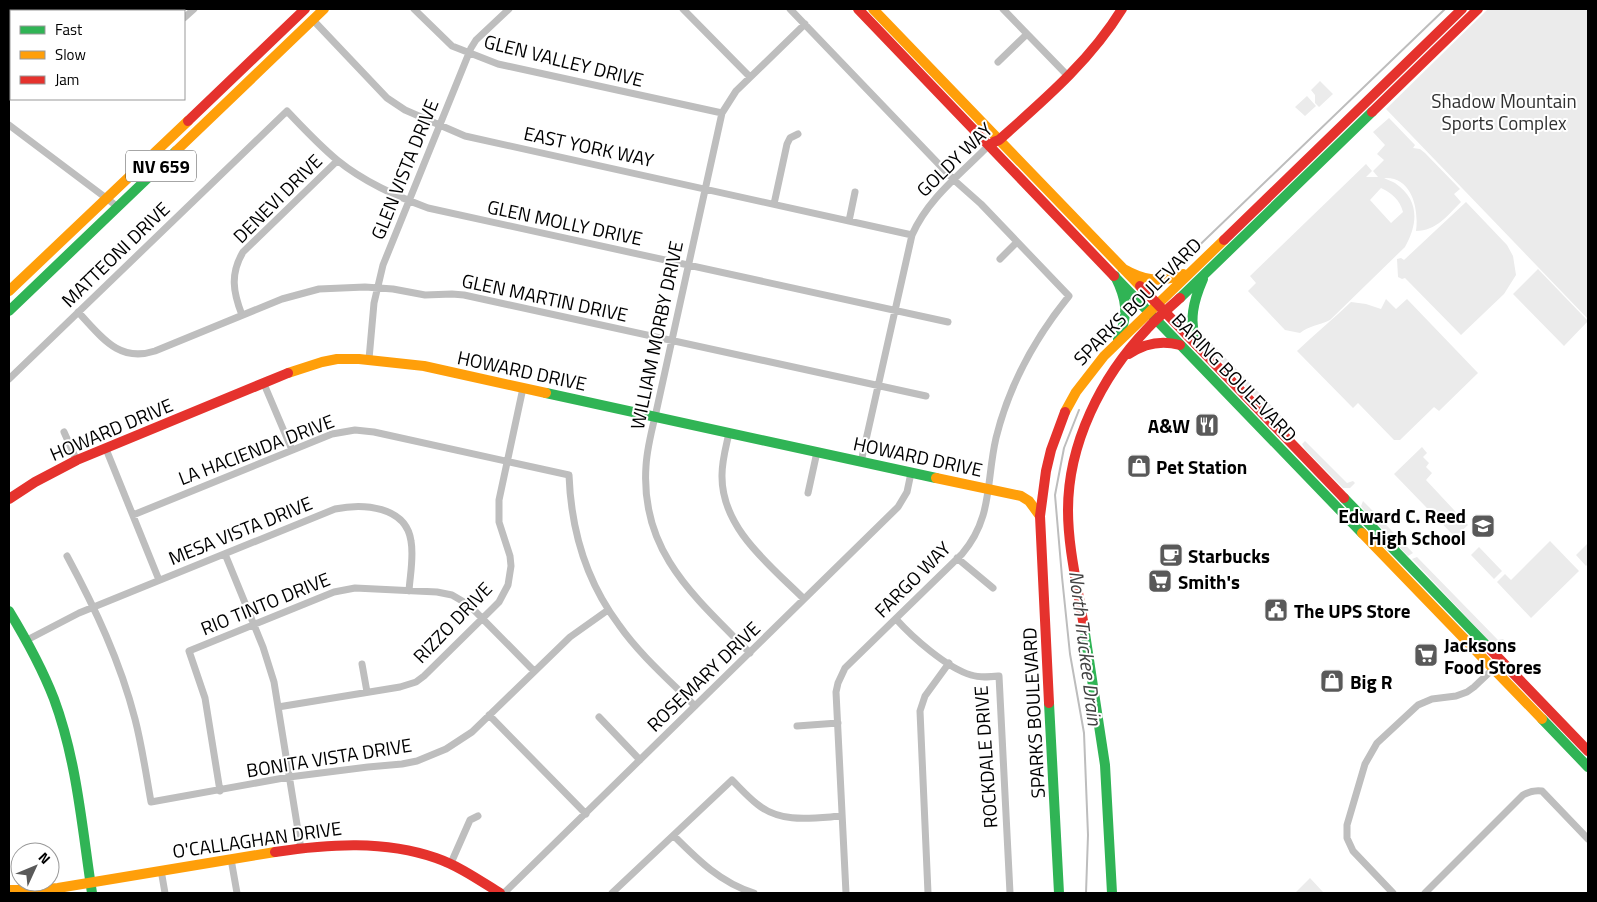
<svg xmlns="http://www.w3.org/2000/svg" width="1597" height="902" font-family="'Titillium Web',sans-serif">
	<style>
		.green { fill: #ebebeb; fill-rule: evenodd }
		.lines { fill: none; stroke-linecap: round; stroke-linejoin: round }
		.stream { stroke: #bdbdbd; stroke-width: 2 }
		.street { stroke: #bebebe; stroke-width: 7 }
		.fast { stroke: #30b455; stroke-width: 10 }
		.slow { stroke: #ff9f0a; stroke-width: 10 }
		.jam { stroke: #e5322d; stroke-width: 10 }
		.labels { text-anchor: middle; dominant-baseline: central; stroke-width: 4; stroke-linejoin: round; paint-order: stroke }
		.shield { fill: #fff; stroke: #4c4c4c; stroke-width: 1 }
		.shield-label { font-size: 18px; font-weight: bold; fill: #000 }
		.street-label { font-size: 19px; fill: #000; stroke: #fff }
		.park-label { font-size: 19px; fill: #313131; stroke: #fff }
		.poi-label { font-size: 19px; font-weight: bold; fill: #000; stroke: #fff; text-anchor: start }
		.water-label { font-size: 20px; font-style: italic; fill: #424242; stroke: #fff }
	</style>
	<rect width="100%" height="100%" fill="#fff"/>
	<path class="green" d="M1488 9H1588V319L1386 109Z
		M1320 81 1333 94 1319 107 1315 103V95L1311 90Z
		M1307 96 1316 106 1305 116 1295 107Z
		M1389 118 1415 145 1413 148 1420 149 1425 153 1460 189 1454 194 1461 202C1448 215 1436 231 1416 231 1419 209 1412 176 1384 178 1387 180 1392 181 1395 183 1420 200 1418 224 1405 247L1330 320C1320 325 1308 326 1300 333L1285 330 1248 291 1256 283 1250 276 1366 164 1372 171 1366 177H1378L1373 171 1384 160 1377 154 1385 145 1373 132ZM1381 188C1392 193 1400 200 1403 212L1391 223 1370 200Z
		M1466 202 1507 245 1513 256 1516 275 1504 294 1461 335 1405 278 1402 279 1398 277 1397 259 1401 258 1404 260Z
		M1538 269 1588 321 1564 346 1513 294Z
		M1386 299 1396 309 1407 299 1478 373 1439 411 1434 407 1400 440H1394L1358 403 1353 408 1297 351C1315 334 1333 319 1351 302L1366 304 1381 309Z
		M1198 329 1287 422 1291 427 1286 428 1283 426 1207 346 1199 335Z
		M1305 441 1347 483 1353 481 1355 483 1350 488H1343L1305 449 1302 444Z
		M1422 447 1427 453 1423 457 1429 463 1426 467 1432 473 1426 480 1468 525 1455 537 1394 474Z
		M1363 501 1369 507 1413 553 1408 556 1363 509 1361 506Z
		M1550 541 1579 571 1531 618 1497 582 1505 574 1511 580Z
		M1588 543V564L1586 566 1576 555Z
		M1479 547 1502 571 1494 579 1471 555Z
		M1417 557 1498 640 1503 639 1506 642 1501 646H1494L1412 559Z
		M1310 878 1323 892 1321 893H1295Z"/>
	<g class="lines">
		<path class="stream" d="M1184 260 1445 9
			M1079 410 1064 448 1055 495 1062 577 1070 654 1084 733 1088 835 1086 893"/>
		<path class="street" d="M99 9 101 11
			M414 9 452 46 498 64 722 113
			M683 9 750 77
			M790 9 954 180 981 204 1069 296C1035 338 1009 385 996 438 986 481 993 518 962 554L845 668 838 683 836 692 846 893
			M1003 9 1067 75
			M184 18 194 9
			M313 20 387 98 405 110 465 136 912 235
			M998 62 1027 34
			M9 125 118 207
			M774 204 787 144 790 138 798 134
			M849 221 855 192
			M1000 259 1017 242
			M78 312C101 336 118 363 155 351L282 299 319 289 365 287 393 289 425 295 452 294 464 295 926 396
			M242 315C233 292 230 274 243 252L337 161
			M369 359 374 303 383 265 471 48 476 40 509 9
			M9 379 287 111C303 128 319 145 337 160 364 182 396 196 428 208L948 322
			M264 384 292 450
			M64 432 77 461
			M729 433C726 447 722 460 722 475 721 528 770 565 804 599
			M106 449 159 580
			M861 462 912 235C928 198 962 173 989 145
			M808 493 817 452
			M133 515 332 434 355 430 374 432 569 475C571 529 586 581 619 625 640 655 669 680 695 706
			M225 554 263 647 274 682 301 849
			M67 556C95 608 120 661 135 719 142 746 146 774 151 802L289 777 368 767 402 764 417 761 446 749 472 732 570 637 608 610
			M957 558 993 588
			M896 619C912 637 947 668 971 675 980 678 989 677 999 676L1010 893
			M27 640 79 613 335 509C363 503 406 506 411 541 414 557 410 575 409 591
			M750 653C695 597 640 552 646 466 647 449 651 433 655 417L722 113 736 91 805 24
			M362 664 367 692
			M278 707 400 687 416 682 424 676 492 609 499 602 508 585 511 566 510 556 499 522V500L523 388
			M489 715 586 814
			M599 717 640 760
			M797 726 838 723
			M220 791 205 698 189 651 334 592 355 588 437 592 452 595 469 605 534 671
			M674 836C698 860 721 883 754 893
			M231 859 237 893
			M451 863 470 820 478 816
			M161 870 165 893
			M504 893 898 507 907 492 911 473
			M612 893 732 780C740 788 748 797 757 804 781 824 813 818 842 816
			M928 893 920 711 925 696 949 663
			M1393 893 1353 851 1347 838V825L1365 764 1377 743 1418 705 1432 699 1456 696 1467 692 1474 687 1493 669
			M1425 893 1523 795C1530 791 1535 790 1542 791L1588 839"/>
		<path class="fast" d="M1114 276 1362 533
			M1115 276C1127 300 1129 314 1118 339
			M1180 298 1372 112
			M9 311 176 151
			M1196 344C1189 320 1193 302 1203 279
			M546 393 936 478
			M1344 498 1487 646
			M9 611C26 639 42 668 54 699 77 761 82 828 92 893
			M1084 627 1105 765 1112 893
			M1049 703 1059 893
			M1542 719 1588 767"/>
		<path class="slow" d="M873 9 1140 286
			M176 151 324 9
			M1122 268C1143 280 1160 284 1183 274
			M9 291 188 121
			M288 373 322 362 337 359H359L424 366 546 393
			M1065 412 1076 392 1104 356 1224 240
			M936 478 1021 496 1029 501 1040 516
			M1362 533 1542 719
			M9 890H33L58 888 275 852"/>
		<path class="jam" d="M858 9 1114 276
			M1372 112 1478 9
			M188 121 305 9
			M994 142 999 140C1044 100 1090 61 1122 9
			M1224 240 1462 9
			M1140 286 1344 498
			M1129 354C1145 343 1162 340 1180 345
			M9 499 35 482 77 460 288 373
			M1084 627C1078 588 1068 549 1068 510 1068 444 1101 377 1147 329 1157 318 1169 308 1180 298
			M1487 646 1588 751
			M1049 703 1040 516 1046 471 1051 450 1065 412
			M275 852C329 844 384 840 436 858 459 866 479 880 500 893"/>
	</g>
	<defs>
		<g id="restaurant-square" transform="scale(1.25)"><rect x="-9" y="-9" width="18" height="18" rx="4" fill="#595959" stroke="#fff"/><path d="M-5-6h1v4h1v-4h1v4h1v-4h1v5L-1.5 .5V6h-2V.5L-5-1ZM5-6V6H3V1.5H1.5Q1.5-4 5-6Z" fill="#fff"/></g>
		<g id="shop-square" transform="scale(1.25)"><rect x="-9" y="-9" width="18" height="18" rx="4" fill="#595959" stroke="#fff"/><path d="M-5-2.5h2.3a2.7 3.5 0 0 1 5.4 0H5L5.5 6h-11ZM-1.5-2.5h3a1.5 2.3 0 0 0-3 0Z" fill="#fff"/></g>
		<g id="school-square" transform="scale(1.25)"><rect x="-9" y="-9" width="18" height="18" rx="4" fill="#595959" stroke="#fff"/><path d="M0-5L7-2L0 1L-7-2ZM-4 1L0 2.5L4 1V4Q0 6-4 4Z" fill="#fff"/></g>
		<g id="cafe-square" transform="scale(1.25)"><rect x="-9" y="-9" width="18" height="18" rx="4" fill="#595959" stroke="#fff"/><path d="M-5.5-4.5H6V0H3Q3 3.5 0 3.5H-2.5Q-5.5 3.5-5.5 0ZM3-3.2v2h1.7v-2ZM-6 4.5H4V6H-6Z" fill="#fff"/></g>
		<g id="supermarket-square" transform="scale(1.25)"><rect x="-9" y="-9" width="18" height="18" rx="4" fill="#595959" stroke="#fff"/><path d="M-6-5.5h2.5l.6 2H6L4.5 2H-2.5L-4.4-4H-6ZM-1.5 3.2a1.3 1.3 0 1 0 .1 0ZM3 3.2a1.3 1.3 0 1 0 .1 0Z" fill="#fff"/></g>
		<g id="civic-square" transform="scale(1.25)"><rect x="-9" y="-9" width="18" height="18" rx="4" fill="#595959" stroke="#fff"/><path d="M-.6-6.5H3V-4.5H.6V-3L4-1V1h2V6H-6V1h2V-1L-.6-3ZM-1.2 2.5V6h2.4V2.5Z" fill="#fff"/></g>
	</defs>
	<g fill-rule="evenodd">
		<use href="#restaurant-square" x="1207" y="425"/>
		<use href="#shop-square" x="1139" y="466"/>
		<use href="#school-square" x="1483" y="526"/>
		<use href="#cafe-square" x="1171" y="555"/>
		<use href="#supermarket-square" x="1160" y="581"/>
		<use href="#civic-square" x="1276" y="610"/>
		<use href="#supermarket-square" x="1426" y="655"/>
		<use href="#shop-square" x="1332" y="681"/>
	</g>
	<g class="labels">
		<rect class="shield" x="126" y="150.5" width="70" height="31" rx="4"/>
		<g class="shield-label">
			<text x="161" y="166">NV 659</text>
		</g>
		<g class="street-label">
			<text transform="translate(564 60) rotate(14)">GLEN VALLEY DRIVE</text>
			<text transform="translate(589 146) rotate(12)">EAST YORK WAY</text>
			<text transform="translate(954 159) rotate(-44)">GOLDY WAY</text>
			<text transform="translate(404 169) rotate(-68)">GLEN VISTA DRIVE</text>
			<text transform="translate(277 198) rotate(-45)">DENEVI DRIVE</text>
			<text transform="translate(565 222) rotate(12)">GLEN MOLLY DRIVE</text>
			<text transform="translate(115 254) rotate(-44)">MATTEONI DRIVE</text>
			<text transform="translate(545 297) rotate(12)">GLEN MARTIN DRIVE</text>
			<text transform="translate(1137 301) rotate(-45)">SPARKS BOULEVARD</text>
			<text transform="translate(656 335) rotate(-78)">WILLIAM MORBY DRIVE</text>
			<text transform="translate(522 370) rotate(12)">HOWARD DRIVE</text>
			<text transform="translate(1235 377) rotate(46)">BARING BOULEVARD</text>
			<text transform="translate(111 429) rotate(-23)">HOWARD DRIVE</text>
			<text transform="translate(256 449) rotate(-21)">LA HACIENDA DRIVE</text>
			<text transform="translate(918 456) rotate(12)">HOWARD DRIVE</text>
			<text transform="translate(240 530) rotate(-22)">MESA VISTA DRIVE</text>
			<text transform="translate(912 579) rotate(-45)">FARGO WAY</text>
			<text transform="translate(265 603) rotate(-22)">RIO TINTO DRIVE</text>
			<text transform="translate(452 622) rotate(-46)">RIZZO DRIVE</text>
			<text transform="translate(703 676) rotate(-44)">ROSEMARY DRIVE</text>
			<text transform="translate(1033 713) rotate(-93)">SPARKS BOULEVARD</text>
			<text transform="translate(329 757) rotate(-9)">BONITA VISTA DRIVE</text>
			<text transform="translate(985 757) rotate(-94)">ROCKDALE DRIVE</text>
			<text transform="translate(257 839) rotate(-8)">O'CALLAGHAN DRIVE</text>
		</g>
		<g class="park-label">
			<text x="1504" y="100">Shadow Mountain<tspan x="1504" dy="22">Sports Complex</tspan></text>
		</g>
		<g class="poi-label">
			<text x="1190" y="425" text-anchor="end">A&amp;W</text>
			<text x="1156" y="466">Pet Station</text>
			<text x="1466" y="515" text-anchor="end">Edward C. Reed<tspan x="1466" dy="22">High School</tspan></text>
			<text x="1188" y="555">Starbucks</text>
			<text x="1178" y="581">Smith's</text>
			<text x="1294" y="610">The UPS Store</text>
			<text x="1444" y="644">Jacksons<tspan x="1444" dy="22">Food Stores</tspan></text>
			<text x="1350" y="681">Big R</text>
		</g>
		<g class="water-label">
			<text transform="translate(1086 648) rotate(83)">North Truckee Drain</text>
		</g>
	</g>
	<rect width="1597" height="902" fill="none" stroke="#000000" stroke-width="20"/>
	<rect x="10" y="10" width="175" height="90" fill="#ffffff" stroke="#999999"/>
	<rect x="20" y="26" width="25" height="8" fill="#30b455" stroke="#999999"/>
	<text x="55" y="35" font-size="15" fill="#000000">Fast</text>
	<rect x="20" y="51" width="25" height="8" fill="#ff9f0a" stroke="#999999"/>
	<text x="55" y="60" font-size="15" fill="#000000">Slow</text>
	<rect x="20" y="76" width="25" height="8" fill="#e5322d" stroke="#999999"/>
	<text x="55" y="85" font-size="15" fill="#000000">Jam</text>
	<g transform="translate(35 867) rotate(46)"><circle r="24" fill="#ffffff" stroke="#999999"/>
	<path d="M0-4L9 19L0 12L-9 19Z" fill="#595959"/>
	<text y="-8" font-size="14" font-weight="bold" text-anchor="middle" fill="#000000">N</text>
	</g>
</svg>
